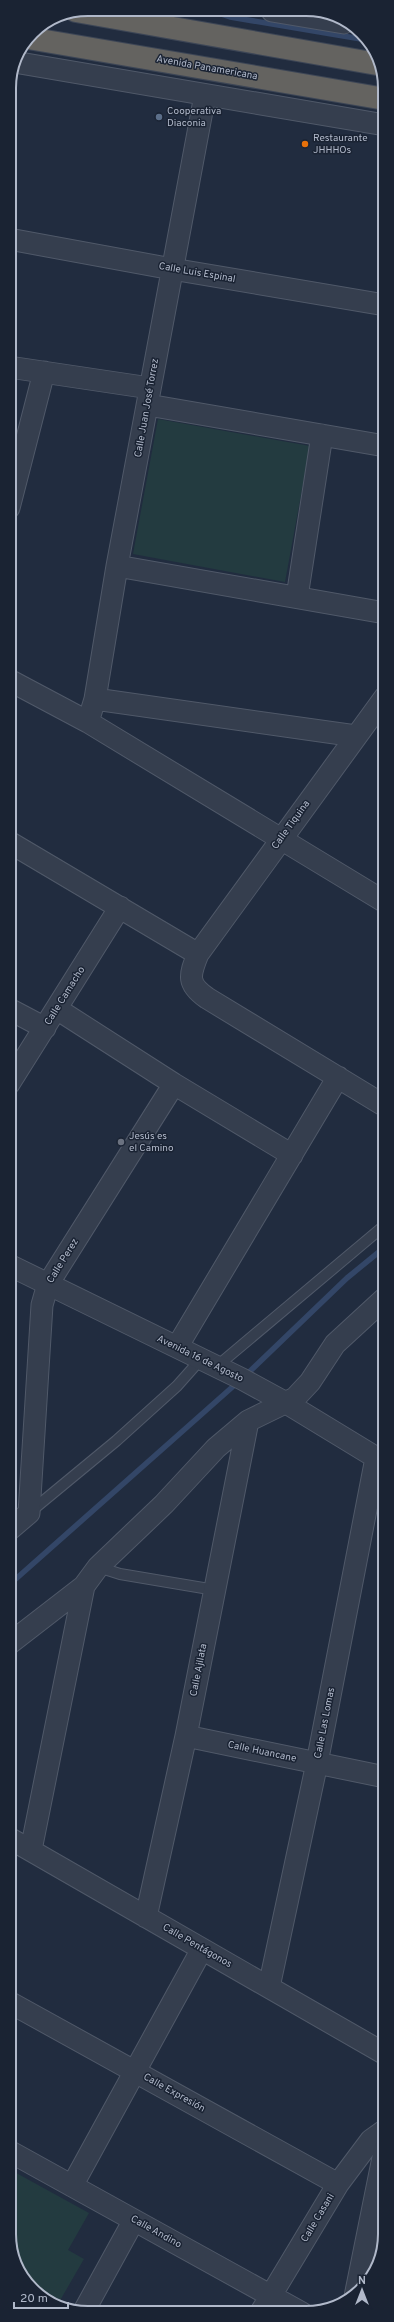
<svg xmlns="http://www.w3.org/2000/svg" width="394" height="2322" font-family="Overpass,sans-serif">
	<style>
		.green { fill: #233b40 }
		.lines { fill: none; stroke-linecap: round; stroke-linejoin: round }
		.stream { stroke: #334667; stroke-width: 5.5 }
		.service-casing { stroke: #505969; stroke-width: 12 }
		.minor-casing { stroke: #505969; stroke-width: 23 }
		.tertiary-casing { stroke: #505969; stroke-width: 24 }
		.trunk-casing { stroke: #3d4656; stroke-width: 24 }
		.service { stroke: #353e4e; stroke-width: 10 }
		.minor { stroke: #353e4e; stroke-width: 21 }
		.tertiary { stroke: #353e4e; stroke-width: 22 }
		.trunk { stroke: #646360; stroke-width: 22 }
		.service-dot { fill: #5c6f8a; stroke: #1a2333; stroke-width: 1.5 }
		.food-dot { fill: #e8710a; stroke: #1a2333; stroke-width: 1.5 }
		.worship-dot { fill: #6b7280; stroke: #1a2333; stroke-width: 1.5 }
		.labels { text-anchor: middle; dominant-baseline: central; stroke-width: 3; stroke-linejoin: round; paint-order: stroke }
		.street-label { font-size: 10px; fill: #b1b9ca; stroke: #1a2333 }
		.poi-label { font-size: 10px; fill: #b1b9ca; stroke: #1a2333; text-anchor: start }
		.rim { fill: none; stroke: #b1b9ca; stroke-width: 2 }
	</style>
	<rect width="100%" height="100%" fill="#212c3f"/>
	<path class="green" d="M158 419 310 446 285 582 133 554Z
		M9 2169 89 2213 68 2250 84 2259 58 2304 29 2286 9 2239Z"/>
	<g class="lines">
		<path class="stream" d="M209 10 230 17 367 40
			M245 1376 347 1278 385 1247
			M9 1585 238 1382"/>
		<g class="service-casing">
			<path id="service" d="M216 1367 385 1225
				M30 1512 116 1441 177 1386 201 1359
				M98 1567 120 1574 215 1590"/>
		</g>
		<g class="minor-casing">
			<path id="minor" d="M272 11 344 23
				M14 62 385 125
				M9 239 172 269 385 305
				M9 367 150 388
				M148 405 385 446
				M9 508 44 372
				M117 566 385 613
				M297 597 322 435
				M9 680 88 722 385 902
				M385 697 198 954C189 976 187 984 207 998L385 1106
				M95 699 356 736
				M88 722 95 699 117 566 205 95
				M9 842 198 954
				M9 1009 45 1028
				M57 1009 174 1084 292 1155
				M9 1084 120 907
				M9 1265 242 1379 288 1404 385 1463
				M177 1347 338 1077
				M9 1530 29 1513 42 1305 48 1284 174 1084
				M9 1644 84 1586 98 1567 164 1504 216 1448 248 1421 295 1398 310 1382 335 1344 385 1298
				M186 1736 385 1777
				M9 1838 385 2054
				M31 1850 84 1586
				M146 1917 186 1736 248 1421
				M269 1987 317 1763 376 1458
				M9 2002 338 2184
				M9 2151 302 2313
				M72 2186 202 1949
				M84 2311 134 2220
				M261 2312 338 2184 371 2140 385 2130"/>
		</g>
		<g class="tertiary-casing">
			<path id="tertiary" d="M356 2294 385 2150"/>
		</g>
		<g class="trunk-casing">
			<path id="trunk" d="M76 11 377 64
				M28 38 385 99"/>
		</g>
		<use href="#service" class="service"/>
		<use href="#minor" class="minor"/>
		<use href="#tertiary" class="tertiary"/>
		<use href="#trunk" class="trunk"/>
	</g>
	<circle class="service-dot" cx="159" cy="117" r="4"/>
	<circle class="food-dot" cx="305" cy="144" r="4"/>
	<circle class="worship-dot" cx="121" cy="1142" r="4"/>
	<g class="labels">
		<g class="street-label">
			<text transform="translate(207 68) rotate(10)">Avenida Panamericana</text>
			<text transform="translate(197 273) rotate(10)">Calle Luis Espinal</text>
			<text transform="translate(147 408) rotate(-80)">Calle Juan José Torrez</text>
			<text transform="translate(291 825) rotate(-54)">Calle Tiquina</text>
			<text transform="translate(65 996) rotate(-58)">Calle Camacho</text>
			<text transform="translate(63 1261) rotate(-58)">Calle Perez</text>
			<text transform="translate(200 1359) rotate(26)">Avenida 16 de Agosto</text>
			<text transform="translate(199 1670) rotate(-79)">Calle Ajllata</text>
			<text transform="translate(325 1723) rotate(-79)">Calle Las Lomas</text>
			<text transform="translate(262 1752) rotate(12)">Calle Huancane</text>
			<text transform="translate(197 1946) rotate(30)">Calle Pentágonos</text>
			<text transform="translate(174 2093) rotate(29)">Calle Expresión</text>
			<text transform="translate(318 2218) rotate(-59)">Calle Casani</text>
			<text transform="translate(156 2232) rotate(29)">Calle Andino</text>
		</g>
		<g class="poi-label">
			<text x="167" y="111">Cooperativa<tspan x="167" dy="12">Diaconia</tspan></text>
			<text x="313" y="138">Restaurante<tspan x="313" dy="12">JHHHOs</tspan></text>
			<text x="129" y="1136">Jesús es<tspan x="129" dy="12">el Camino</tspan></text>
		</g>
	</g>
	<path d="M0 0H394V2322H0ZM88 16H306A72 72 0 0 1 378 88V2234A72 72 0 0 1 306 2306H88A72 72 0 0 1 16 2234V88A72 72 0 0 1 88 16Z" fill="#1a2333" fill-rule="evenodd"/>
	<path class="rim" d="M88 16H306A72 72 0 0 1 378 88V2234A72 72 0 0 1 306 2306H88A72 72 0 0 1 16 2234V88A72 72 0 0 1 88 16Z"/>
	<g transform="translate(362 2290)" stroke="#1a2333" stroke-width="3" paint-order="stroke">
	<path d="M0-3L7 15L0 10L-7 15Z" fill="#b1b9ca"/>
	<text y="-6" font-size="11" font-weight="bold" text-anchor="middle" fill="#b1b9ca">N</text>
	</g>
	<path d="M14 2302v6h54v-6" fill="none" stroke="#b1b9ca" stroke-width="2"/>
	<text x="20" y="2302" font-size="12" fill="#b1b9ca" stroke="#1a2333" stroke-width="3" paint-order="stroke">20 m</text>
</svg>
